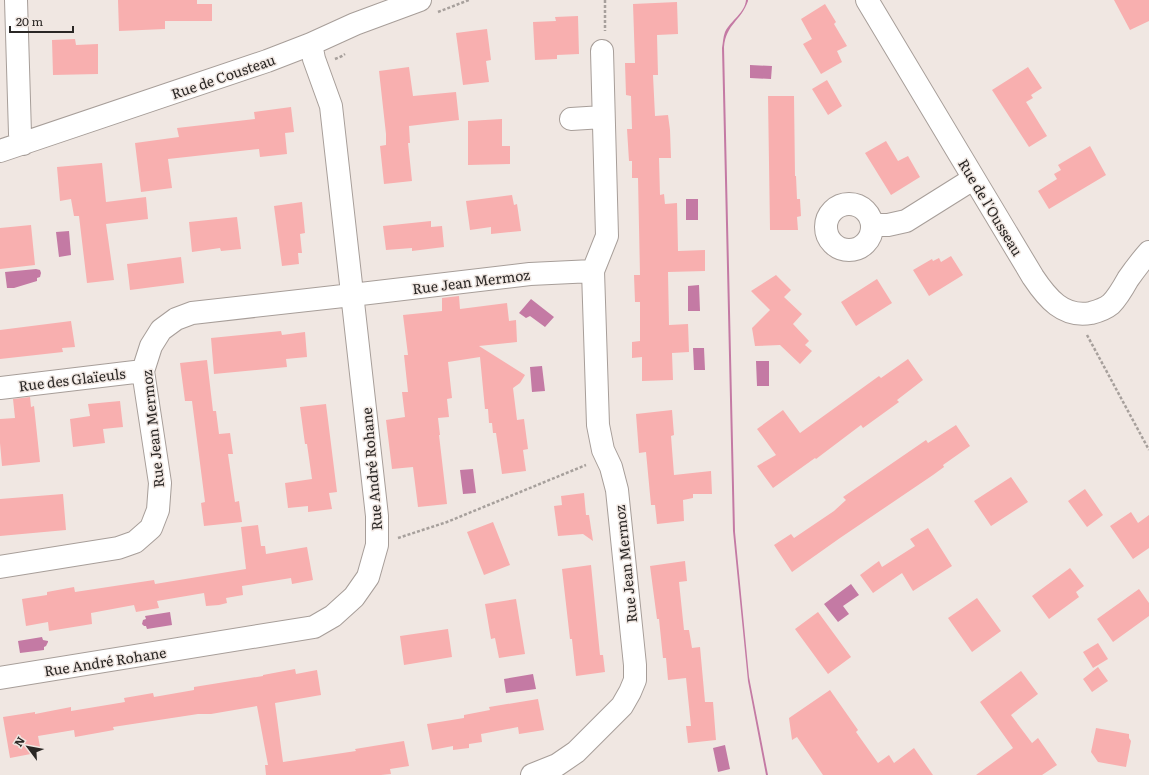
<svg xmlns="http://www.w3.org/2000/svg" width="1149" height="775" font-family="Literata,serif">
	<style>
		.water { fill: #c47aa4 }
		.building { fill: #f8afaf }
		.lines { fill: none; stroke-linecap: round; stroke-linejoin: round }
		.street-casing { stroke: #a79e99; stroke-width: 24 }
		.path { stroke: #a7a09c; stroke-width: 2.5; stroke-dasharray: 3 2; stroke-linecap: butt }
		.street { stroke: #fff; stroke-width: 22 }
		.labels { text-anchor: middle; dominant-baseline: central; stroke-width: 3; stroke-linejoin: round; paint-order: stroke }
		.street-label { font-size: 14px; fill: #2a2725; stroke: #f0e7e2 }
	</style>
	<rect width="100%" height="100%" fill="#f0e7e2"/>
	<path class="water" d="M746 0H748V1C741 21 726 24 724 47L735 532 749 677 768 775H766L748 681 733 531 722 48C723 43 723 37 725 32 731 20 745 13 746 0Z
		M750 65 772 66 771 79 750 78Z
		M686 199H698V220H686Z
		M69 231 71 255 59 257 56 232Z
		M36 269 40 270 41 273 40 277 37 278V281L14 288H7L5 272Z
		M699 285 700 311H688V286Z
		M531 299 554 317 545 327 530 316 526 318 519 313Z
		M693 348H704L705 370H694Z
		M756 361H769V386H757Z
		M542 366 545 391 532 392 530 367Z
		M473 469 476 493 463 494 460 470Z
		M851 584 859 595 843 606 849 614 838 622 824 604Z
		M170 612 172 625 147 629 146 626H144L142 624 143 620 146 619 145 616Z
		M42 637 43 640 48 641V642L46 646 44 647V650L20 653 18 641Z
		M533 674 536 689 506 693 504 679Z
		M725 745 730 769 718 772 713 748Z"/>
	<path class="building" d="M118 0H197V4H212V21H165V29L119 31Z
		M1114 0H1149V21L1130 30Z
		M677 2 678 34 657 35 658 75H653L655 116 668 115 670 130 671 158H659L660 195 664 194 665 204 677 203 678 251 705 250V271L668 272 669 325 688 324 689 352 672 353 673 380 642 381V357L632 358V342L640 341V302H635L634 275H640L638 178H632V161H629L627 129H632L631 96 626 95 625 63H635L633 4Z
		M825 4 836 22 834 24 847 46 837 51 842 62 821 74 803 44 812 39 801 19Z
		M578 16 579 54 557 55V59L535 60 533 22 556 21 555 17Z
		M487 29 491 60 486 61 489 82 463 85 456 33Z
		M75 39 76 45 98 44V74L53 75 52 40Z
		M409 67 413 96 456 92 459 120 409 126 410 143H408L412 181 384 184 380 146 386 145V134L379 71Z
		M1028 67 1042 88 1031 95 1033 98 1026 102 1047 136 1029 147 992 90Z
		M827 80 842 106 828 115 812 89Z
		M768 96H794L795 176H796L797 199H800L801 216 797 217 798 230H770Z
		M291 107 294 132 285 133 287 154 260 157 259 149 168 159 172 188 141 192 135 143 179 137 177 128 255 119 254 112Z
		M502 119V146H510V164L468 165V121Z
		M886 141 898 161 908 156 920 177 891 195 865 153Z
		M1090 146 1106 175 1049 209 1038 191 1057 179 1054 174 1061 170 1058 165Z
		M102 163 106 202 146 197 148 219 106 224 114 280 87 283 79 216H74L71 199 60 201 57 167Z
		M512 195 514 205 517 204 521 231 491 234V227L470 230 466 201Z
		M302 202 305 233 300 234 302 253H298L299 264 282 266 274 206Z
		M237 217 241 249 221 251 220 248 192 252 189 222Z
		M431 221V227L442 226 444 247 412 251V248L386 250 383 226Z
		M31 225 35 265 0 269V228Z
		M951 256 963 275 929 296 913 270 932 259 933 261 939 258 941 262Z
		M181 257 184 283 130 290 127 264Z
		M776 275 791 290 784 297 802 314 793 324 809 341 805 345 812 351 800 364 780 345 755 346 752 328 770 310 751 291Z
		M877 279 892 303 856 326 841 302Z
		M459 296 460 309 507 303 509 321 516 320 517 342 479 346 525 375 520 383 513 388 517 420 524 419 528 449 523 450 526 471 502 474 496 433H493L492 423H489L488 409H485L480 357 448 362 452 398 447 399 449 417 438 418 440 435H439L447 504 418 507 413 467 392 469 386 420 405 417 402 392H408L404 355H408L403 315 442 311V298Z
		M71 321 75 347 62 348 63 352 0 359V330Z
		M281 331 282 335 305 332 307 357 286 359 287 367 214 374 211 338Z
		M908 359 923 380 897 400 899 402 863 428 861 425 816 459 815 458 773 488 757 466 776 455 757 429 783 410 800 433 879 376 881 378Z
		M207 360 213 411H216L219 434 230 433 233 454H228L235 502 239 501 242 522 204 526 201 503 205 502 192 401H185L180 363Z
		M30 397 31 407 34 406 40 462 2 466 0 443V419L15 418 13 399Z
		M120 401 123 427 103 429 105 443 73 447 70 419 90 416 88 404Z
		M326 404 337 492 329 493 332 509 308 512V506L288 508 285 483 312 479 307 444H305L300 407Z
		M672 410 674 435 671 436 674 475 711 471 712 494H693V498L683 500 684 521 657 524 655 505H651L646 452 639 453 636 414Z
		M956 425 970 446 943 465 944 467 933 475 840 538 792 572 774 545 791 534 794 538 834 511 846 500 843 497 926 440 928 443Z
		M1011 477 1028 502 991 526 974 501Z
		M1085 489 1103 515 1087 527 1068 501Z
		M584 493 586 515H589L593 541 583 534 558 536 554 506 562 505 561 496Z
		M63 494 66 530 0 536V499Z
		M1131 512 1138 523 1149 515V548L1133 559 1110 526Z
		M493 522 510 565 484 575 467 532Z
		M258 525 261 546H265L266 554 307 547 313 580 292 584 291 578 242 586 243 595 226 598 227 603 219 605 206 606 204 593 157 601 159 608 136 612 134 605 91 613 92 624 49 631 48 622 26 626 22 599 47 595V592L74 587 75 592 154 580 155 584 246 569 241 527Z
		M928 528 952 566 913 591 902 573 873 593 860 575 879 561 882 567 915 546 910 539Z
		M685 561 687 581 679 582 684 630H689L692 648 700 647 705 702H713L716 740 688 743 686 726H691L686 678 668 680 666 658H663L659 619H657L650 566Z
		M591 565 600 655H603L605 672 576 676 572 639H570L562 569Z
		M1070 568 1084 586 1076 592 1079 597 1049 619 1032 596Z
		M1139 589 1149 603V616L1113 642 1097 619Z
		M977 598 1001 631 972 652 948 618Z
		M516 599 525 654 499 658 495 638 491 639 485 604Z
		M818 612 851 657 828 674 795 629Z
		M448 629 452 657 404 665 400 636Z
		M1098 643 1108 659 1093 668 1083 652Z
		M1098 667 1108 681 1092 692 1083 679Z
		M295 669 296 674 317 670 321 695 275 703 283 762 356 751 355 749 404 741 409 766 390 769 391 774 381 775H266L265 765H268L257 706 211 714H198L113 727 114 730 75 737 74 730 38 736 41 752 10 758 3 717 35 712V714L71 707V711L125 702 124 698 153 693 154 697 194 690V687L263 676V675Z
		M1021 671 1038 694 1011 715 1032 743 1038 738 1057 765 1042 775H976L1013 748 980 702Z
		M830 690 858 730 856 732 878 763 889 755 894 763 914 748 933 775H823L797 737 792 740 789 718Z
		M538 699 544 730 519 734 518 727 481 734 482 742 469 744V748L453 750V746L432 750 427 724 464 718V715L490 710 489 707Z
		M1096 728 1129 734V738L1131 741 1126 767 1098 762 1091 752Z"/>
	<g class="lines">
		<g class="street-casing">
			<path id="street" d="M16 0 20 134 23 144
				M867 0 1033 277C1047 298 1063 318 1091 313 1099 311 1105 309 1111 304 1118 297 1123 288 1128 279 1135 269 1141 261 1149 252
				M571 119 603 117
				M0 151 267 61 311 44 355 24 420 0
				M826 227a23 23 0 1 1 46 0a23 23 0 1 1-46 0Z
				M873 225H888L906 221 973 179
				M0 388 143 371
				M0 567 118 548 135 542 151 528 158 510 160 483 143 371 151 346 161 330 176 319 192 313 352 295 530 274 593 271
				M0 678 314 627 333 616 354 597 368 577 377 545V516L331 106 314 59 311 44
				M532 775 557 765 576 752 622 706 630 692 635 680V665L617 490 611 467 603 450 598 425 593 271 607 236 602 51"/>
		</g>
		<path class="path" d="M605 0V31
			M438 12 469 0
			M335 59 342 56 345 54
			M1087 335 1149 450
			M398 538 447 522 586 465"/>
		<use href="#street" class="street"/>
	</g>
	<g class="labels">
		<g class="street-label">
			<text transform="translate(223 76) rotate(-19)">Rue de Cousteau</text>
			<text transform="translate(991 207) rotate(59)">Rue de l'Ousseau</text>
			<text transform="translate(471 281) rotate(-7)">Rue Jean Mermoz</text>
			<text transform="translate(72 379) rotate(-7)">Rue des Glaïeuls</text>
			<text transform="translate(152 429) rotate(-96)">Rue Jean Mermoz</text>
			<text transform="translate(371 469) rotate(-95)">Rue André Rohane</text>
			<text transform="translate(625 564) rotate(-96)">Rue Jean Mermoz</text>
			<text transform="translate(105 661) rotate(-9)">Rue André Rohane</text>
		</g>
	</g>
	<g transform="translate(28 747) rotate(302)" stroke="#f0e7e2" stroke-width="3" paint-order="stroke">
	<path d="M0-3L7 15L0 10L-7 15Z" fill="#2a2725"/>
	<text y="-6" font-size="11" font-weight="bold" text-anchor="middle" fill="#2a2725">N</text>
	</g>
	<path d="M10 26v6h63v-6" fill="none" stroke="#2a2725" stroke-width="2"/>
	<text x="16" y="26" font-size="12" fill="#2a2725" stroke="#f0e7e2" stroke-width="3" paint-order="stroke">20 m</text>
</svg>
